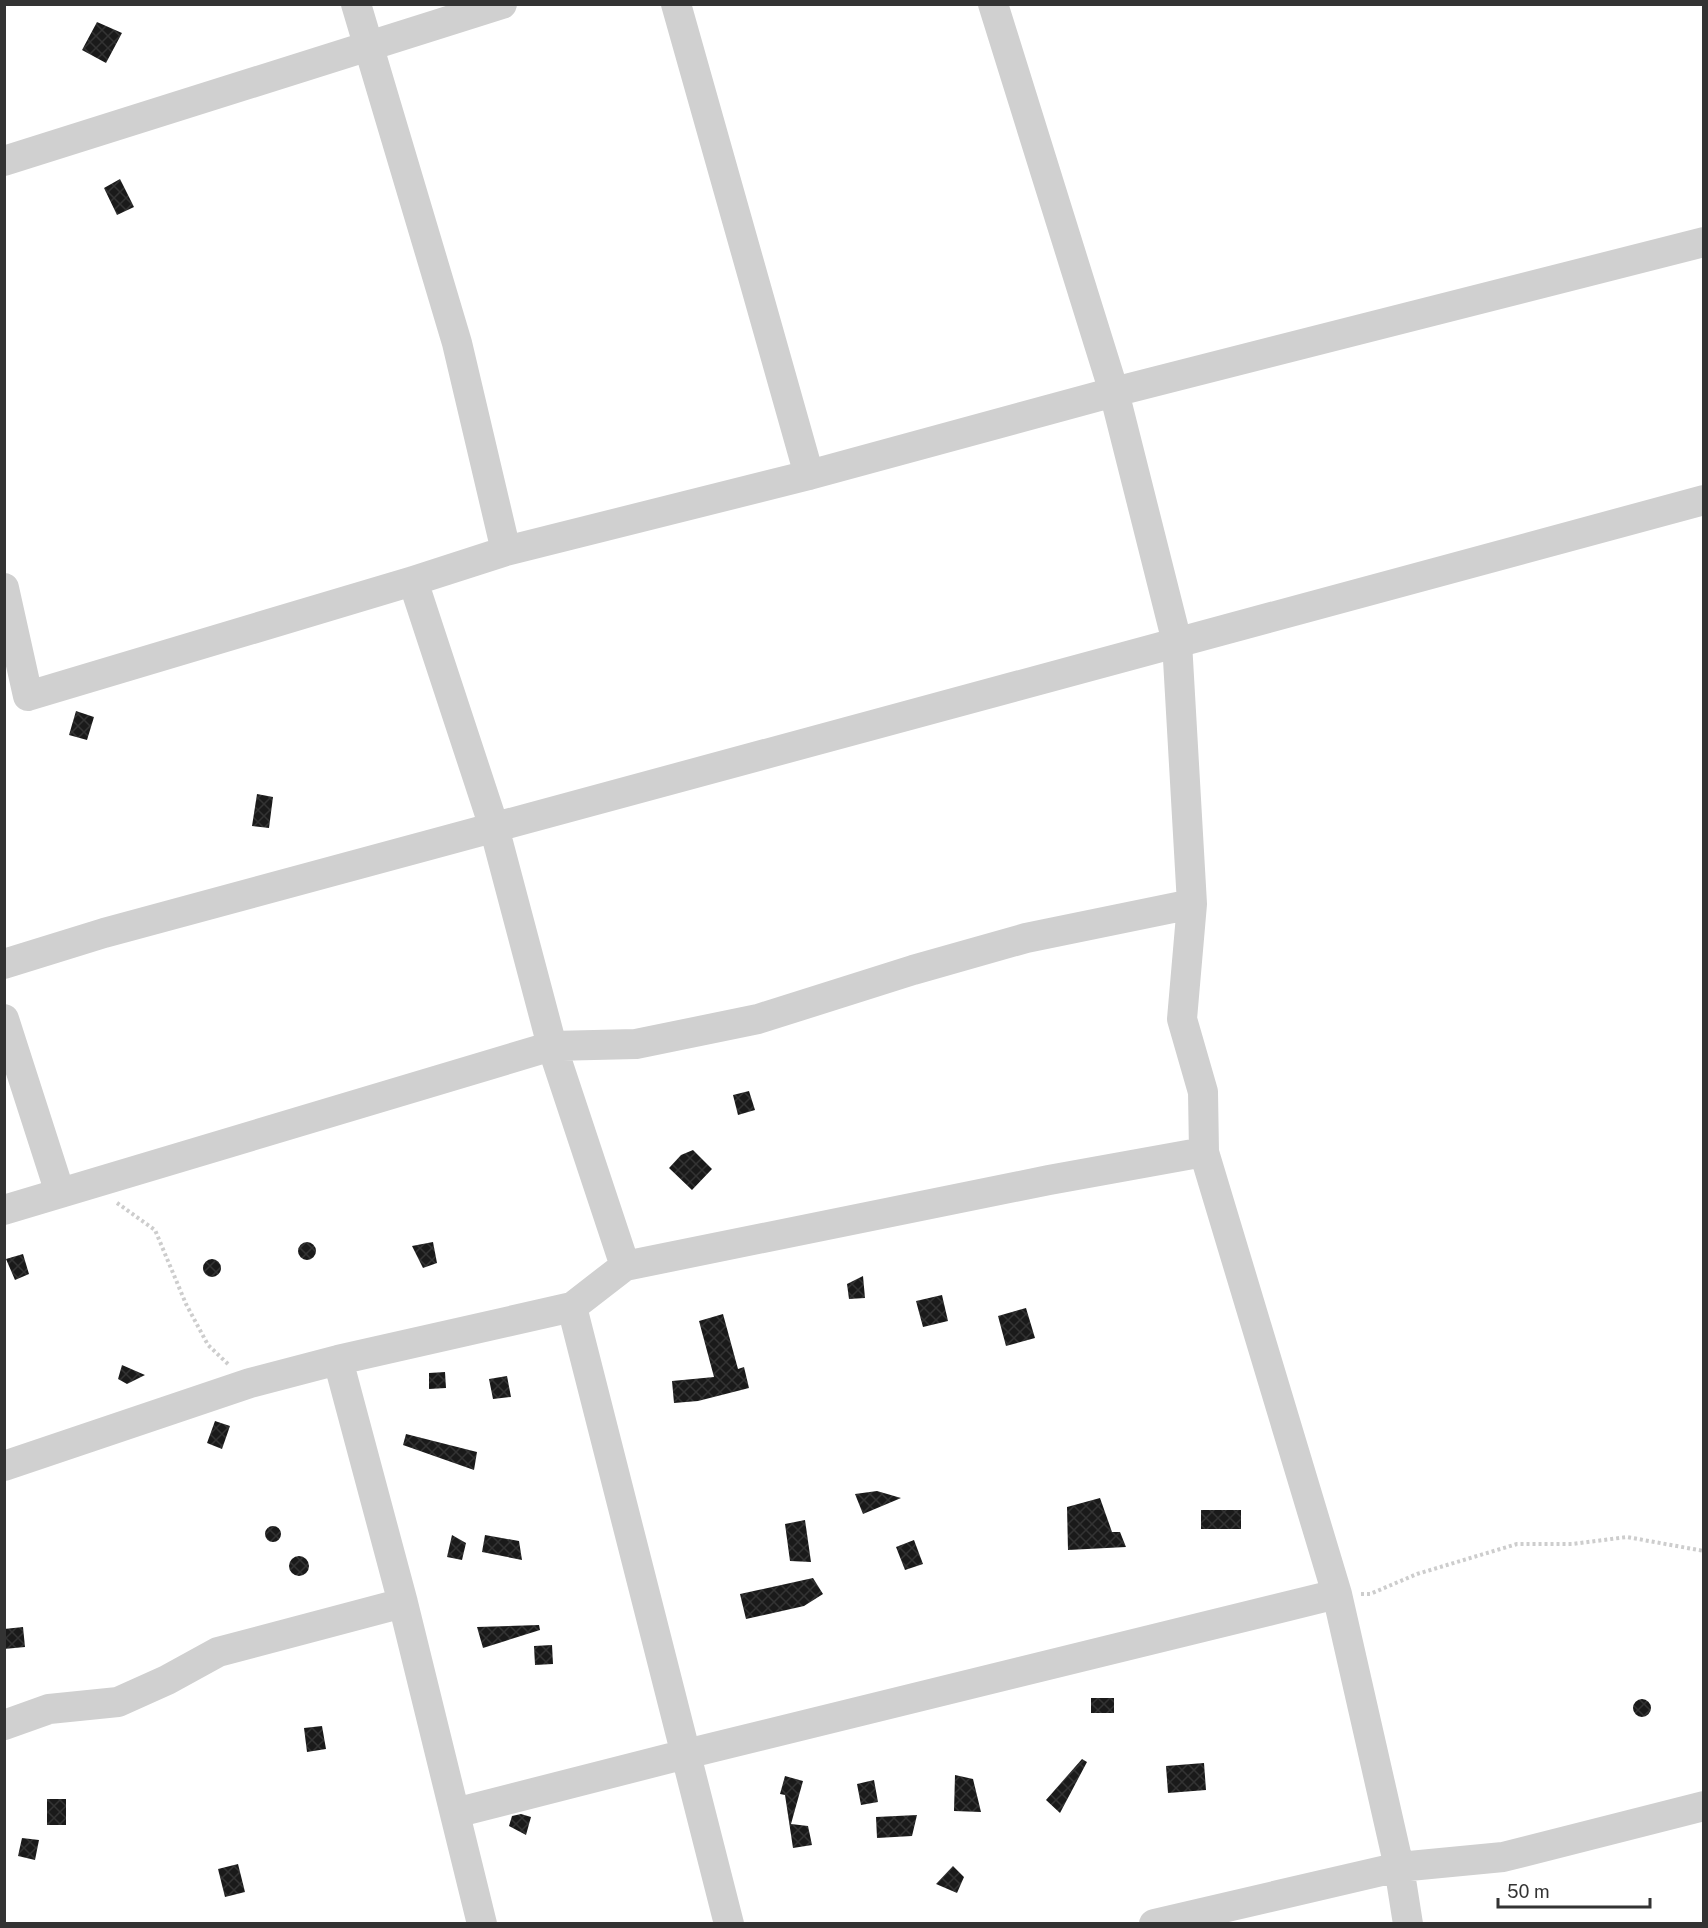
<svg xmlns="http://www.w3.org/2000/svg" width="1708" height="1928" font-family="'Public Sans',sans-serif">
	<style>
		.building { fill: url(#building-cross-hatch) }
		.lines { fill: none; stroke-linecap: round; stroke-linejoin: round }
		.path { stroke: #cdcdcd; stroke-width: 4; stroke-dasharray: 3 3; stroke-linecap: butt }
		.minor { stroke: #d0d0d0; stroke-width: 30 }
	</style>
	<defs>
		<pattern id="building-cross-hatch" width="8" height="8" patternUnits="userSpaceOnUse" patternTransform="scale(1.5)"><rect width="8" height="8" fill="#1a1a1a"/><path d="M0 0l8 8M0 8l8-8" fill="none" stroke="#333"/></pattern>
	</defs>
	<rect width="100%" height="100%" fill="#fff"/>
	<path class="building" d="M97 22 122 33 106 63 82 50Z
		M120 179 134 207 117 215 104 188Z
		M76 711 94 717 87 740 69 735Z
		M257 794 273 797 269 828 252 826Z
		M749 1091 755 1110 738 1115 733 1095Z
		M693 1150 712 1169 692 1190 669 1168 681 1155Z
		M298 1251a9 9 0 1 1 18 0a9 9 0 1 1-18 0Z
		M433 1242 437 1263 423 1268 412 1246Z
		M23 1254 29 1274 15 1280 6 1259Z
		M203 1268a9 9 0 1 1 18 0a9 9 0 1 1-18 0Z
		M863 1276 865 1298 849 1299 847 1284Z
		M942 1295 948 1321 923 1327 916 1301Z
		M1026 1308 1035 1338 1006 1346 998 1316Z
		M723 1314 738 1369 744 1367 749 1388 698 1401 674 1403 672 1381 714 1377 699 1321Z
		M122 1365 145 1375 127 1384 118 1379Z
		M445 1372 446 1388 429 1389V1373Z
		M507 1376 511 1397 493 1399 489 1379Z
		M215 1421 230 1426 222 1449 207 1443Z
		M406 1434 477 1452 474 1470 403 1445Z
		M877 1491 901 1498 863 1514 855 1494Z
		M1100 1498 1112 1532H1120L1126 1547 1068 1550 1067 1507Z
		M1201 1510H1241V1529H1201Z
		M805 1520 811 1562 790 1561 785 1524Z
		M265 1534a8 8 0 1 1 16 0a8 8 0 1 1-16 0Z
		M452 1535 466 1543 462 1560 447 1557Z
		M485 1535 519 1541 522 1560 482 1552Z
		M914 1540 923 1564 905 1570 896 1547Z
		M289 1566a10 10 0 1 1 20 0a10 10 0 1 1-20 0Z
		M813 1578 823 1594 804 1606 746 1619 740 1594Z
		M539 1625 540 1630 483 1648 477 1627Z
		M23 1627 25 1647 4 1649V1629Z
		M552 1645 553 1664 535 1665 534 1646Z
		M1091 1698H1114V1713H1091Z
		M1633 1708a9 9 0 1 1 18 0a9 9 0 1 1-18 0Z
		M322 1726 326 1749 307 1752 304 1728Z
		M1082 1759 1087 1762 1060 1813 1046 1800Z
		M1204 1763 1206 1790 1168 1793 1166 1766Z
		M955 1775 973 1779 981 1812 954 1811Z
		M785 1776 803 1781 791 1824 808 1826 812 1845 793 1848 785 1795 780 1794Z
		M874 1780 878 1802 861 1805 857 1784Z
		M47 1799H66V1825H47Z
		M521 1814 531 1817 526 1835 509 1826 512 1816Z
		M917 1815 912 1836 877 1838 876 1817Z
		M22 1838 39 1840 35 1860 18 1856Z
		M238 1864 245 1892 225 1897 218 1869Z
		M953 1866 964 1877 957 1893 936 1884Z"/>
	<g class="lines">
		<path class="path" d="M117 1203 155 1230 186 1304 208 1345 229 1365
			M1361 1594H1370L1417 1574 1517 1544H1572L1627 1537 1704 1551"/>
		<path class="minor" d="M356 4 457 343 506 551
			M676 4 809 475
			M993 4 1114 392 1704 242
			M4 161 502 4
			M413 581 494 827 552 1046 625 1266
			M4 588 28 696 413 581 506 551 809 475 1114 392 1177 642 1192 904 1182 1019 1203 1092 1204 1152 1337 1594 1399 1867 1408 1924
			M4 964 104 933 1704 500
			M4 1019 60 1193
			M4 1210 552 1046 636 1044 758 1019 913 970 1026 938 1192 904
			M572 1307 729 1924
			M4 1466 250 1383 338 1360 572 1307 625 1266 1049 1180 1204 1152
			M403 1603 482 1924
			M4 1725 49 1709 118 1702 167 1680 218 1652 403 1603 338 1360
			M455 1813 686 1754 1337 1594
			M1154 1924 1399 1867 1503 1857 1704 1806"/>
	</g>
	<rect width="1708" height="1928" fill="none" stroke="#333333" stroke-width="12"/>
	<path d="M1498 1898v9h152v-9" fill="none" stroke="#333333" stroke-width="3"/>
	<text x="1507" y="1898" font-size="18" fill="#333333" stroke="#ffffff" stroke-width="4.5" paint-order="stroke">50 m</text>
</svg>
